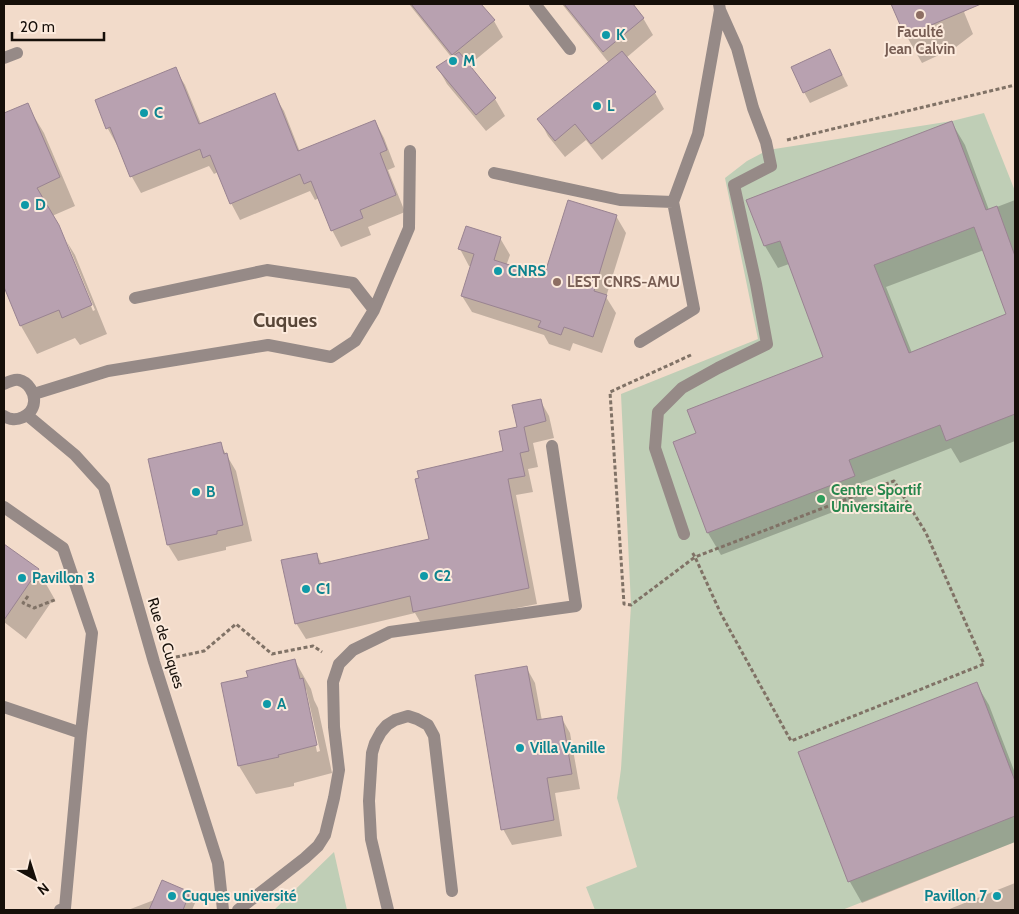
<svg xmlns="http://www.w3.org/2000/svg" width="1019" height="914" font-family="Cabin,sans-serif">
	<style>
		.green { fill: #bfceb6 }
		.shadow { fill: #0003; fill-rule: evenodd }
		.building { fill: #b8a1b0; stroke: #998391; fill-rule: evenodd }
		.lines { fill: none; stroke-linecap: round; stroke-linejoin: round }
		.path { stroke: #807266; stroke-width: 3; stroke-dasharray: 4 2.5; stroke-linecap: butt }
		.minor { stroke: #968a87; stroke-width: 12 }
		.education-dot { fill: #8d6e63; stroke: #fceadc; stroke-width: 2 }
		.culture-dot { fill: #0f9aa8; stroke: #fceadc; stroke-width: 2 }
		.leisure-dot { fill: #2e9e5b; stroke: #fceadc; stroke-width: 2 }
		.labels { text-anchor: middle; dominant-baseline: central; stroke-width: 4; stroke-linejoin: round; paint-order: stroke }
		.education-label { font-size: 15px; font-weight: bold; fill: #785e54; stroke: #fceadc }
		.culture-label { font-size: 15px; font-weight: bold; fill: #0d838f; stroke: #fceadc; text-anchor: start }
		.leisure-label { font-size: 15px; font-weight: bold; fill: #27864d; stroke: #fceadc; text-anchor: start }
		.street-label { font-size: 15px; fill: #160f09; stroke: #fceadc }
		.district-label { font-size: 20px; font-weight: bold; fill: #584638; stroke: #fceadc }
	</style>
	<rect width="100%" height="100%" fill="#f2dbca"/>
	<path class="green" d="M984 113 1015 191V842L842 910H595L586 887 637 867 617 798 621 769 631 605 621 394 758 339 725 178 747 161 768 150 952 121Z
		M334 852 347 910H274Z"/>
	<path class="shadow" d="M409 4H480L494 21 503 37 468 66 495 99 505 116 486 131 447 84 438 68 452 58Z
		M562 4H632L643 18 653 35 626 58 655 93 664 109 602 160 586 140 565 157 548 136 539 119 609 63Z
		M892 4H974L964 12 973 34 956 47 922 63 906 35Z
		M836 62 848 86 810 103 804 92Z
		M175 69 185 85 201 124 274 95 284 111 300 152 375 121 384 138 395 167 388 170 405 212 368 227 371 235 341 247 332 230 319 198 315 200 310 191 240 220 231 203 218 172 214 174 209 166 141 193 132 177 118 144 117 145 108 129 97 100Z
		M27 105 44 133 75 206 52 216 58 226 93 311 95 310 67 242 75 255 107 334 80 345 75 338 37 354 21 326 4 284V115Z
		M952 123 965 145 989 210 1015 200V441L960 463 951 448 861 483 867 499 721 555 708 533 675 442 697 433 824 358 789 264 778 268 765 246 748 200ZM984 250 1008 315 912 353 886 287Z
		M616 216 626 233 606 297 616 313 602 353 573 343 570 351 549 344 544 335 472 312 462 296 471 266H469L460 249 500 238 510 255 506 266 545 277Z
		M540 400 549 416 554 438 533 443 538 467 528 469 533 492 516 495 537 604 423 627 415 613 306 639 296 623 316 554 322 564 430 540 505 452 518 428Z
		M220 444 236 471 252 541 226 547V550L178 561 168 545Z
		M4 545 38 570 54 598 26 639 4 622Z
		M295 661 311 689 314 700 318 708 332 773 294 783V786L256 794 239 766 222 684 249 678ZM304 689H306L320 751 317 752Z
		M526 667 535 683 542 721 561 717 570 733 580 789 555 793 562 836 512 845 503 829Z
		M976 683 989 705 1015 773V842L862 903 850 882 799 753Z
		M1015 883V910H947Z
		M189 893 195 903 192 910H128L154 900Z"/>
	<path class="building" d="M411 4H481L495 20 452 55Z
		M564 4H633L644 18 603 52Z
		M891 4H981L905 36Z
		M830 49 842 75 803 93 791 67Z
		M622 51 656 92 591 144 575 124 555 141 537 119Z
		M459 52 496 98 476 115 436 67Z
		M176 67 199 124 275 93 298 151 375 120 387 150 380 153 396 195 360 210 363 218 331 231 311 181 304 184 300 174 230 204 210 155 203 158 200 149 130 177 110 127 106 129 95 100Z
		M28 103 60 177 37 188 59 225 92 305 62 318 59 310 20 326 4 287V113Z
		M952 121 986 210 997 206 1015 256V414L946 441 940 425 849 460 855 476 707 533 673 442 696 433 687 410 823 357 780 241 764 246 746 200ZM974 227 1006 314 909 353 874 265Z
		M568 200 617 215 594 291 607 295 593 337 564 327 561 335 538 327 541 321 461 296 474 254 458 249 466 226 501 237 494 260 544 276Z
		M541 399 546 421 524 427 529 451 520 453 525 476 508 479 529 588 413 612 410 596 295 624 281 560 317 553 319 564 429 539 415 479 419 478 417 471 503 451 499 431 517 427 512 405Z
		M221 442 224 454 227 453 243 525 217 531V534L167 545 148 459Z
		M4 544 39 569 4 620Z
		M295 659 300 679 303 678 317 745 278 755 279 757 238 766 221 683 248 677 246 671Z
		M527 666 537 720 562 716 572 774 547 778 554 820 501 830 475 675Z
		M977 682 1015 781V816L848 882 798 752Z
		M162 880 190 892 183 910H149Z"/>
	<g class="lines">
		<path class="path" d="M787 140 1015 85
			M691 355 610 392 624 604 631 605 695 557 721 614 791 741 984 664 926 533 894 481 695 557 692 552
			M28 596 23 603 34 608 57 599
			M176 657 204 651 236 624 272 654 313 646 322 652"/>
		<path class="minor" d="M535 4 570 49
			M4 58 17 53
			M494 173 620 200 673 202
			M374 310 409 228 410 151
			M640 342 694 309 673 202 698 134 720 10
			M4 384C8 382 14 379 19 380 28 382 35 393 34 402 33 416 15 424 4 416
			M34 394 108 371 268 345 331 357 355 341 374 310 353 283 267 270 135 298
			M27 415 75 455 104 487 154 662 218 863 223 910
			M4 507 63 548 92 633 81 733 65 908 60 910
			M684 534 655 448 658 412 682 388 718 368 767 344 756 284 734 185 771 166 766 142 753 108 737 48 720 10 719 4
			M4 707 81 733
			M238 910 305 858 318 846 325 835 334 798 339 770 334 727 333 682 339 664 353 650 390 632 576 606 552 446
			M388 910 371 839 369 801 372 753 375 743 381 732 387 725 395 720 408 716 417 719 428 725 434 736 452 891"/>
	</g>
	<g class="education-dot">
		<circle cx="920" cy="15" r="5"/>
		<circle cx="557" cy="282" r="5"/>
	</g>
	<g class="culture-dot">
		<circle cx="606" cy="35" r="5"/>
		<circle cx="453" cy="61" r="5"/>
		<circle cx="597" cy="106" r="5"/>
		<circle cx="144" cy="113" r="5"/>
		<circle cx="25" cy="205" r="5"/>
		<circle cx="498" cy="271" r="5"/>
		<circle cx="196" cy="492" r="5"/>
		<circle cx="424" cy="576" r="5"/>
		<circle cx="22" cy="578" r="5"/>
		<circle cx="306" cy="589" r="5"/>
		<circle cx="267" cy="704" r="5"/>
		<circle cx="520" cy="748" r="5"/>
		<circle cx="172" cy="896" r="5"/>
		<circle cx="997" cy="896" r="5"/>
	</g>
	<circle class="leisure-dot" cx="821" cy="499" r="5"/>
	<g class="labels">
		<g class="education-label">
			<text x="920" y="32">Faculté<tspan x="920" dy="17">Jean Calvin</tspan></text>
			<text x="567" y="282" text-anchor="start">LEST CNRS-AMU</text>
		</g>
		<g class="culture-label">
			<text x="616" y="35">K</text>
			<text x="463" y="61">M</text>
			<text x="607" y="106">L</text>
			<text x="154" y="113">C</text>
			<text x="35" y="205">D</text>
			<text x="508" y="271">CNRS</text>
			<text x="206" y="492">B</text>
			<text x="434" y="576">C2</text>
			<text x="32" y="578">Pavillon 3</text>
			<text x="316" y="589">C1</text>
			<text x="277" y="704">A</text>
			<text x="530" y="748">Villa Vanille</text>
			<text x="182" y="896">Cuques université</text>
			<text x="987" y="896" text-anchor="end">Pavillon 7</text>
		</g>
		<g class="leisure-label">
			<text x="831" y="490">Centre Sportif<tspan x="831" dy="17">Universitaire</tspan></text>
		</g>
		<g class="street-label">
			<text transform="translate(166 643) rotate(73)">Rue de Cuques</text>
		</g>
		<g class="district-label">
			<text x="285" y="320">Cuques</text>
		</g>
	</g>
	<rect width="1019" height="914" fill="none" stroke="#160f09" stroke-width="10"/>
	<g transform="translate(35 879) rotate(141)" stroke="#fceadc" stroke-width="4" paint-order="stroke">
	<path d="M0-4L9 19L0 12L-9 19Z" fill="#160f09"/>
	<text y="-8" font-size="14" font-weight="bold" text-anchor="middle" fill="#160f09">N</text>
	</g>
	<path d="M12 32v8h92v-8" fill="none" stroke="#160f09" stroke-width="2.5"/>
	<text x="20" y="32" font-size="15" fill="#160f09" stroke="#fceadc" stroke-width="4" paint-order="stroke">20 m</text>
</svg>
